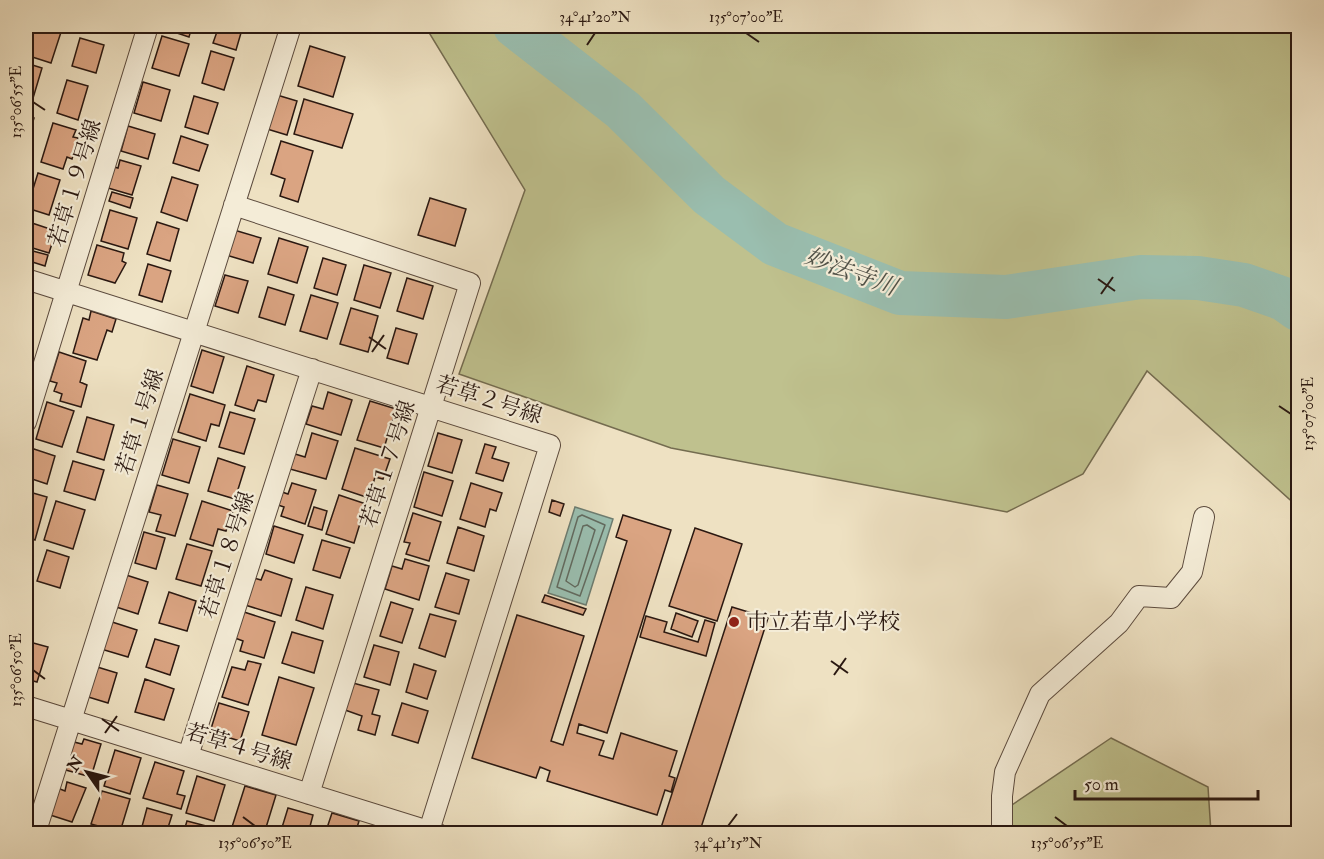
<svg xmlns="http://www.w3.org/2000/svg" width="1324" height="859" font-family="'IM FELL Double Pica','Noto Serif JP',serif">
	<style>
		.green { fill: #bfc18e; stroke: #746c50; stroke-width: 1.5 }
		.water { fill: #9abeaf; stroke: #6d7c70; stroke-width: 1.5 }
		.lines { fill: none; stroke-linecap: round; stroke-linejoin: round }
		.shore { stroke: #626b60; stroke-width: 1.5 }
		.river { stroke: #9abeaf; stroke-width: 44 }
		.building { fill: #daa482; stroke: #2a1811; stroke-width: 1.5 }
		.street-casing { stroke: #5b4a3d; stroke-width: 22 }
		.street { stroke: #f4ecd7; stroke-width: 20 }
		.ticks { fill: none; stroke: #2a1811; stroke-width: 2 }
		.poi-dot { fill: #8f2418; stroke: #f4ecd7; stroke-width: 2 }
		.labels { text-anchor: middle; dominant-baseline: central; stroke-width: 4.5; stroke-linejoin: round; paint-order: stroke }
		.street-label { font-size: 22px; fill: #2a1811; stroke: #f4ecd7 }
		.poi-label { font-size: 22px; fill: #2a1811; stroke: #f4ecd7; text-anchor: start }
		.water-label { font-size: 24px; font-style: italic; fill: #515248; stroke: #f4ecd7 }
		.neatline { fill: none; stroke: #2a1811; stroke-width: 2 }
		.ticks-label { font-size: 15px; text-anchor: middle; fill: #2a1811 }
	</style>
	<rect width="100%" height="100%" fill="#eee1c2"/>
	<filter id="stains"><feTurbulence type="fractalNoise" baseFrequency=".00333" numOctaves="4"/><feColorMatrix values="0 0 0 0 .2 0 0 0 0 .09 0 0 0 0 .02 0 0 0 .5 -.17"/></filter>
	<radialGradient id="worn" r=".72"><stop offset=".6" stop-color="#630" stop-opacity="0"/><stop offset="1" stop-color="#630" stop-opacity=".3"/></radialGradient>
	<path class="green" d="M425 26H1298V507L1147 371 1083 474 1007 512 671 448 459 374 525 190Z
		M1111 738 1208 787 1211 833H1015L1003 811Z"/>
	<path class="water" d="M575 507 613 519 586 605 548 593Z"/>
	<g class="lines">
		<path class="shore" d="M582 515 605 525 580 596 557 587 578 517Z
			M587 525 595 530 578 585 575 587 566 581 583 526Z"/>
		<path class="river" d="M515 26 623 110 709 195 775 244 900 293 1006 297 1141 277 1198 278 1244 285 1284 299 1298 309"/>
	</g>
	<path class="building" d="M34 26H63L51 63 26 55Z
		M166 26H192L189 37 165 29Z
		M219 26H243L236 50 213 43Z
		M162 36 189 44 179 76 152 68Z
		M80 38 104 45 96 73 72 66Z
		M310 46 345 57 333 97 298 86Z
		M211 51 234 58 224 90 202 83Z
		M26 63 42 68 31 105 26 104Z
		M67 80 88 86 78 120 57 113Z
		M143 82 170 90 161 121 134 113Z
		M277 95 297 101 287 135 267 129Z
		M194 96 218 103 208 134 185 127Z
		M304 99 353 114 342 148 294 134Z
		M26 115 34 118 26 145Z
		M53 123 76 130 73 137 78 138 72 159 67 157 63 169 41 162Z
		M128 126 155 134 148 159 121 151Z
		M181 136 208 145 199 171 173 163Z
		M281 141 313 151 298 202 280 196 285 179 271 174Z
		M120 160 141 166 132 195 108 188 114 167 118 168Z
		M38 173 60 180 49 215 27 208Z
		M172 177 198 185 187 221 161 212Z
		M112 192 133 198 130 208 109 201Z
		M430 198 466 209 455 246 418 235Z
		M110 210 137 218 128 249 101 241Z
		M29 222 56 231 49 253 26 246Z
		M157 222 179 229 170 261 147 254Z
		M234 230 261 238 253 263 226 255Z
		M279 238 308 247 297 283 268 274Z
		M97 245 124 253 122 261 126 263 115 283 88 275Z
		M29 250 48 255 45 266 26 260Z
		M323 258 346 265 337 295 314 288Z
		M148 264 171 271 162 302 139 295Z
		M364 265 391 273 380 308 354 300Z
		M225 275 248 281 238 313 215 306Z
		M407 278 433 286 423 319 397 311Z
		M268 287 294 295 285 325 259 317Z
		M311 295 338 303 327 339 300 331Z
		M351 308 378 316 368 352 340 344Z
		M91 311 116 319 112 332 107 330 97 360 73 353 83 318 89 320Z
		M396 328 417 334 408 364 387 358Z
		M202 350 224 357 213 393 191 386Z
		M59 352 86 361 80 382 87 385 81 407 60 401 62 394 54 391 57 383 50 381Z
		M247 366 274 375 266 402 258 400 254 411 235 405Z
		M328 392 352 400 341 435 306 424 312 406 323 409Z
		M190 394 225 405 219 426 211 424 206 441 178 432Z
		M370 401 396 409 384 448 357 440Z
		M47 402 74 411 62 447 36 439Z
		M230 412 255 419 244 454 219 447Z
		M87 417 114 425 104 460 77 452Z
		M312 433 338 441 326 479 290 469 295 454 305 457Z
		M438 433 462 440 452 473 428 466Z
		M173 439 200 447 189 483 162 475Z
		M485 444 496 447 492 458 509 463 503 481 476 473Z
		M31 448 55 456 47 484 26 477Z
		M355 448 390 459 383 479 375 477 369 498 342 489Z
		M218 458 245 467 235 499 208 491Z
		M73 461 104 470 95 500 64 491Z
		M424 472 453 481 442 516 414 507Z
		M292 483 316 490 305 524 281 516 284 507 278 505 282 492 288 494Z
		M471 483 502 493 496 511 490 509 485 527 460 519Z
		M157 485 188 494 175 536 156 531 161 515 149 512Z
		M26 491 47 497 35 540 26 537Z
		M339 495 366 504 354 543 326 534Z
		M552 500 564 504 560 516 549 512Z
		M56 501 85 510 73 549 44 540Z
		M202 501 233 511 226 531 218 529 213 546 190 539Z
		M314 507 327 511 322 530 308 526Z
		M413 513 441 522 429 561 406 554 410 543 404 542Z
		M623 515 671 530 607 733 579 724 577 733 604 741 599 755 613 759 621 733 677 751 669 776 675 778 671 792 665 790 657 815 547 781 550 771 540 767 536 778 472 758 517 615 584 636 551 741 563 745 627 541 616 537Z
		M274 526 303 535 294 563 266 554Z
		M458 527 484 536 474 571 447 563Z
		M695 528 742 544 717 621 669 606Z
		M144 532 165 538 156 569 135 563Z
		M322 540 350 548 340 578 313 570Z
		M187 544 212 551 201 586 176 579Z
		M47 550 69 557 60 588 37 581Z
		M405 559 429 566 419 600 385 589 392 566 402 569Z
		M265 570 292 579 281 616 245 605 254 578 261 580Z
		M446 573 469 580 459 614 435 607Z
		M123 574 148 582 138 614 113 606Z
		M306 587 333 595 323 629 296 620Z
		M169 592 196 601 187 631 159 623Z
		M545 595 586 609 583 615 542 602Z
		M391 602 413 609 402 643 380 636Z
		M732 607 768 618 699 834H659Z
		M244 612 275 622 264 658 240 651 243 641 235 638Z
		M676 613 698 621 692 637 671 629Z
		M430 614 456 621 445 657 419 648Z
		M646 616 667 622 664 632 698 642 705 620 715 623 706 656 640 637Z
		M109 621 137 630 128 657 101 649Z
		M292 632 323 641 314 673 282 663Z
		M155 639 179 646 170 675 146 667Z
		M26 641 48 647 37 682 26 679Z
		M374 645 399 652 390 685 364 677Z
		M248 661 261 664 248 705 222 697 232 667 245 670Z
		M414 664 436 671 427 699 406 692Z
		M94 666 117 673 108 703 85 696Z
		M279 677 314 688 296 745 262 735Z
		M145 679 174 689 164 720 135 712Z
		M353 683 379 690 372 714 380 716 375 735 358 730 362 716 345 710Z
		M219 703 249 712 240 741 210 732Z
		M402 703 428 711 418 743 392 735Z
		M84 739 101 744 91 777 62 769 70 741 82 744Z
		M115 750 141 758 130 794 104 786Z
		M155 762 184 771 177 794 185 796 181 809 143 798Z
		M197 776 225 785 214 821 186 813Z
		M67 782 86 788 72 822 47 814 55 787 65 791Z
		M245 786 276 795 264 834 232 827Z
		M102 791 130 799 120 832 91 824Z
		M147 808 172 815 166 834H140Z
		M288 808 313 815 308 834H280Z
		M332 813 359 821 355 834H325Z
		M187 821 214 828 212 834H183Z"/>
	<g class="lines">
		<g class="street-casing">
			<path id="street" d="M234 205 470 283 309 794
				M26 279 550 445 428 834
				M26 422 148 26
				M26 706 438 834
				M188 756 312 369
				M35 834 291 26
				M1002 834V796L1005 772 1040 694 1119 623 1139 596 1171 598 1192 572 1204 517"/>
		</g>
		<use href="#street" class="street"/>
	</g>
	<path class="ticks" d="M746 33 759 42M587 45 595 33M33 102 45 110M1098 279 1115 291M1101 294 1113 277M369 337 386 349M372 352 384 335M1279 406 1291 414M831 661 848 673M33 670 45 679M834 675 846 658M102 719 119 731M105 733 117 716M243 817 255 826M1055 817 1067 826M728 826 737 814"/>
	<circle class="poi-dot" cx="734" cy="622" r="6"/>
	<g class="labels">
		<g class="street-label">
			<text transform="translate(75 183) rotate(-73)">若草１９号線</text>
			<text transform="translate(489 400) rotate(18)">若草２号線</text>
			<text transform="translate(140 422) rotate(-72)">若草１号線</text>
			<text transform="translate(388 464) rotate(-72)">若草１７号線</text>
			<text transform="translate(227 555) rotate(-72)">若草１８号線</text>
			<text transform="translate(239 747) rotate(17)">若草４号線</text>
		</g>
		<g class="poi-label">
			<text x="746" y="622">市立若草小学校</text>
		</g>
		<g class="water-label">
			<text transform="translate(851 272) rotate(20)">妙法寺川</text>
		</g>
	</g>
	<rect width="1324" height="859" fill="none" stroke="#eee1c2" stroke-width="66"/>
	<g transform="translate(87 772) rotate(305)" stroke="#f4ecd7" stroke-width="4.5" paint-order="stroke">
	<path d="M0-4.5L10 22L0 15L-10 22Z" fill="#2a1811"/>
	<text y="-9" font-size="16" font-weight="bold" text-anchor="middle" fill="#2a1811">N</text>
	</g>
	<path d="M1075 790v9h183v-9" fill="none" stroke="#2a1811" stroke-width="3"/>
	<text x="1084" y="790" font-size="18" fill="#2a1811" stroke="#f4ecd7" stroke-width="4.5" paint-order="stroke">50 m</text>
	<rect x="33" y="33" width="1258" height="793" class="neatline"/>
	<g class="ticks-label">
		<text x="595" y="22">34°41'20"N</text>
		<text x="746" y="22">135°07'00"E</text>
		<text transform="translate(16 102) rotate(-90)" y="5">135°06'55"E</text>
		<text transform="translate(1308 414) rotate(-90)" y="5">135°07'00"E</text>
		<text transform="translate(16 670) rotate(-90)" y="5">135°06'50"E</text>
		<text x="255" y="848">135°06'50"E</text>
		<text x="728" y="848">34°41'15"N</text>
		<text x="1067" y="848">135°06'55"E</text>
	</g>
	<rect width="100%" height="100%" filter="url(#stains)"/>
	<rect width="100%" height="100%" fill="url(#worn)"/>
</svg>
